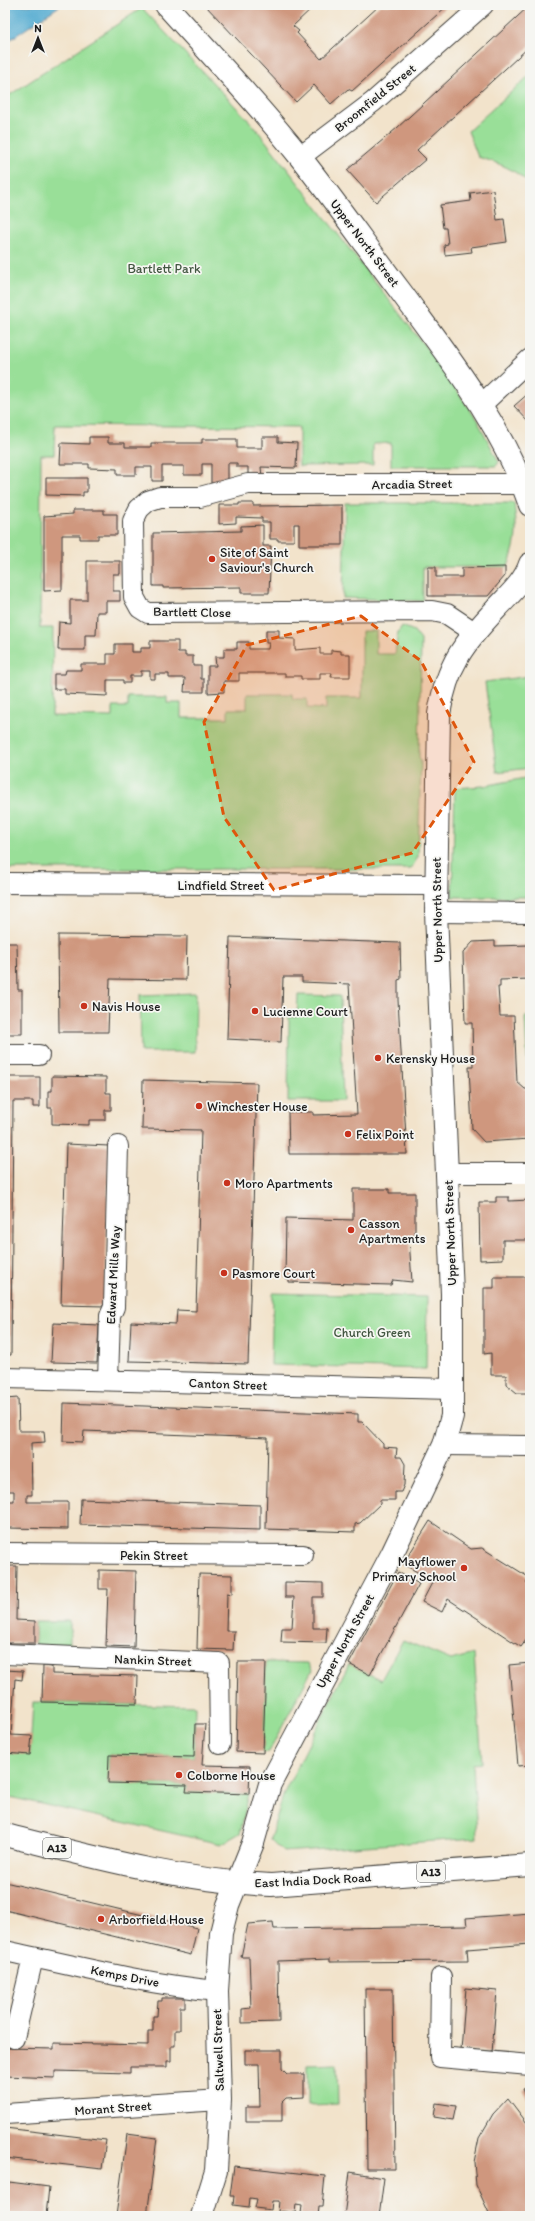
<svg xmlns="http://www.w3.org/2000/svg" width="535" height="2221" font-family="Itim,sans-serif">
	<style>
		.green { fill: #99df98; stroke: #5a7e5a }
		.water { fill: #54acd1; stroke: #386476 }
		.building { fill: #cf977e }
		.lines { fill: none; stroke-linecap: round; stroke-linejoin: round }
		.street-casing { stroke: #3c3a36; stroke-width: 22 }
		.secondary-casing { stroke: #3c3a36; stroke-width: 24 }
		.highway-casing { stroke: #3c3a36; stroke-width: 24 }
		.street { stroke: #fff; stroke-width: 20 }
		.secondary { stroke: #fff; stroke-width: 22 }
		.highway { stroke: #fff; stroke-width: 22 }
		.marked { fill: #de560d; fill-opacity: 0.2; stroke: #de560d; stroke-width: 3; stroke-dasharray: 8 5; stroke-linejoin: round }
		.poi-dot { fill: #c8321e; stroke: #f6f6f2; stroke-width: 1.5 }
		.labels { text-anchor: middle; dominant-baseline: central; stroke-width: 3.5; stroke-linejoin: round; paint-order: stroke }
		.shield { fill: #f6f6f2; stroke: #5d5d5c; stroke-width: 1 }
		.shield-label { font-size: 12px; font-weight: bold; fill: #1c1c1c }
		.street-label { font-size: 13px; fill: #1c1c1c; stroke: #f6f6f2 }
		.park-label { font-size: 13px; fill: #425641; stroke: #f6f6f2 }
		.poi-label { font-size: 13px; fill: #1c1c1c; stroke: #f6f6f2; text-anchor: start }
	</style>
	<rect width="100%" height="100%" fill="#f6f6f2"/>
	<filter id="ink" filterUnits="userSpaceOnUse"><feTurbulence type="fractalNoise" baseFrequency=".025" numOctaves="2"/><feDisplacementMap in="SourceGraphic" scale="8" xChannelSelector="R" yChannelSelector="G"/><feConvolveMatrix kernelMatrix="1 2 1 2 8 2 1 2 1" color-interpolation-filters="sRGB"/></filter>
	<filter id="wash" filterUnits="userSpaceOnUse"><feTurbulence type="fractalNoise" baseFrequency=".012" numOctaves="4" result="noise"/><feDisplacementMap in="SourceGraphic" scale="16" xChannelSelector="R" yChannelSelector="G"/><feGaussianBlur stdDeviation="0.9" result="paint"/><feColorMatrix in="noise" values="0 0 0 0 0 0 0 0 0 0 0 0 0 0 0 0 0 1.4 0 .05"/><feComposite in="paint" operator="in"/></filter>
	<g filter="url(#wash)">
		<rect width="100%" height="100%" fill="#f2e3cb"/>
		<path class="green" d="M142 8 254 126 438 363 477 420 499 462 496 466H391V443L373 444V465L299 466V427L55 425 54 455H41L40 628H53L52 716 113 717V707H128V697H167V703H181V718H228V709H247V694H292L293 699H307V708L326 709V698H362V631H376V654H395L398 632 402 626 414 631 421 640 419 757 421 761 418 857 411 869H5V98Z
			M530 75V185C516 169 498 163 478 157L468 131Z
			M345 503H514C517 530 518 540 508 566L505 567H423V601L343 598Z
			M530 676V768L497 772 485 682Z
			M530 777V897H452L455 788 484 786Z
			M196 993 195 1052H141L140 995Z
			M298 995 340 996 343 1101H288L289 1017H297Z
			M530 1017V1075H528L525 1017Z
			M273 1293 427 1297 426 1369 271 1365Z
			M35 1621H70V1647H36Z
			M403 1640 451 1660 474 1654 482 1763 473 1764 477 1838 283 1852 270 1839 284 1793 349 1664 381 1680Z
			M266 1662 308 1663 312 1670 269 1752 263 1753Z
			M33 1702 195 1706 194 1757 109 1755 108 1783 187 1785V1792L249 1794 240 1833 221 1844 5 1796V1753L30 1754Z
			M337 2064 338 2104 308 2105V2065Z"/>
		<path class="water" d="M5 5H61L5 43Z"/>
		<g id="blocks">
			<path class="building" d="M205 5H315L293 26 299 31 297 33 321 59 380 5H448L352 91 348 89 331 104 314 85 296 102Z
				M530 5V46L417 150 426 159 376 202 347 170 397 128Z
				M493 190 497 220 504 219 507 242 471 247 472 252 445 255 444 245 448 244 446 228H443L440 205 471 201 470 193Z
				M530 392V423L514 406Z
				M89 437H108V443H125V447H151V443H202V439H237V448H262V437H278V442L297 443 296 468 261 467 262 477 248 478V467H237V463H228V483H211V464H202V475H184V466H162V481H152V467H136V475H117V469L89 468V464H60L61 443 89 444Z
				M46 478H87V492H83V496L46 495Z
				M239 503H253V506L342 505V545H299V524H294V541H278V539H270V522H262V518L236 517V523L219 524V505H239Z
				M73 510H104V514H117V535H98V539H80V535H62V590L44 591V516L73 514Z
				M263 525V546H271L269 593H241V587L163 588V586H153V533L241 531V526Z
				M87 561H120V574H113V591H120V601H106V612H97L96 635H85V650H58L59 622 70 623V600H87Z
				M428 567H436V577H462V568L505 567V576L488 596H428Z
				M266 630H279V638L295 639V650L320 648V654H331V650L341 651V654H350V677H331L332 673H320V679H301V676H285V673H239V681H224V692L208 693V666H216L215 657H224V649H237V642H249V649H268L269 643H266Z
				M150 641H178V652H185V656H193V666H201V679H204V692H184L185 678H169V674H155V679H150V671H141V676H130V683H123V680H107V696L65 694V689H54V674H65L66 670H81V664H107V654H115V644H132V652H141V648H150Z
				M58 935 187 936 186 980 110 979 108 1032H59Z
				M230 937 400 943 401 979 398 980V1000L407 1154H289L288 1112H313V1115L357 1114 349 984 302 982V977H283L281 1042 227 1039Z
				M495 941V946L529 945 530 979 500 980V987H498L500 1016H514L517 1082 525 1089H530V1139L484 1142 472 1129 469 1067H473L472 1023H465L463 953 473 942Z
				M5 943H17L18 990H22V1034H5Z
				M52 1076 106 1077V1093H111V1110H105V1120H89V1125L52 1124V1108H48V1091H52Z
				M5 1077H40V1107H33V1101H13L11 1355H5Z
				M143 1080 257 1083 248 1364 129 1361 131 1322 176 1324 177 1310 196 1311 201 1130 142 1129Z
				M66 1144 109 1146 105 1306 61 1305Z
				M353 1189H389V1193H415V1239H409L412 1282 393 1280 391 1285 289 1282V1279L285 1278 286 1218 353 1220Z
				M496 1197H509V1201L530 1200V1240H503V1259L480 1260 479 1202H496Z
				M494 1277H530V1406L527 1407V1393H517L506 1384V1375H491V1353L484 1354V1288H494Z
				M53 1323 99 1325 97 1363 51 1362Z
				M18 1398 19 1431H44L45 1442 31 1443 32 1495H27V1502H68V1529L5 1528V1501H14V1491H5V1399Z
				M64 1403 358 1414V1422H362L383 1444V1447L397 1448 396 1457H401L405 1464 404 1485 401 1492H395V1500H380V1504L360 1523 355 1524V1532L266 1529 268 1438 84 1431 83 1442 63 1441Z
				M81 1499 260 1505V1530L80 1525Z
				M430 1521 471 1549 482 1548 530 1578 526 1583 530 1586V1642L526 1640 521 1647 448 1599 442 1612 422 1602 433 1581 403 1564Z
				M5 1566H17L16 1620 35 1621V1643H5Z
				M99 1570 136 1571 134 1647 106 1646 108 1589H99Z
				M398 1572 419 1584 370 1675 349 1664Z
				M199 1574 232 1575V1594L227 1593 226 1631H234L233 1650 197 1649Z
				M285 1582 323 1583V1597H313V1628H327L326 1643 281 1642 282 1628H292L294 1597H285Z
				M238 1662H266L263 1753 236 1752Z
				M530 1663V1765L518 1766 509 1665Z
				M43 1666 52 1667V1674L138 1676 137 1704 42 1702Z
				M5 1670 23 1671 22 1680 15 1679 11 1735 32 1736 30 1755 5 1753Z
				M195 1724H205L202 1765 250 1766 249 1794 186 1792 187 1785 108 1783 109 1755 194 1757Z
				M5 1882 197 1928 191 1955 5 1910Z
				M530 1913V1944L467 1949 468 1961 330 1962V1959L278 1961 279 2022 242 2023V2009L251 2008 249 1957H241L248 1924 273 1922 274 1929 467 1926 466 1918Z
				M466 1988 497 1991 492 2053 461 2050Z
				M365 1989H393L395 2169H367Z
				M162 1998H185V2007H180V2030H175V2046H171V2061H167V2067H130V2073L55 2071V2078L5 2076V2048L54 2049V2043L148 2045V2031H153V2016H157L158 2001H162Z
				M245 2050H282V2069L287 2074H304V2097L286 2098 282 2102V2121H246V2107H260L259 2064H245Z
				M530 2087V2105L523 2089Z
				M508 2098 530 2127V2216H486L489 2213 476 2185 474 2162 479 2138 493 2114Z
				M436 2103 456 2106 453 2120 434 2117Z
				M5 2128 106 2140 102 2169 5 2158Z
				M127 2134 157 2138 147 2216H116Z
				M234 2166 325 2176 322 2207H319L318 2216 301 2214 302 2205 296 2204 295 2213 278 2211 279 2201H272L271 2210 255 2208 257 2199 250 2198 249 2207 233 2205 234 2196H230Z
				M350 2172 384 2178 379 2216H344Z
				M9 2182 49 2187 46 2216 5 2213Z"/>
		</g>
	</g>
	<g filter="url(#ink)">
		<use href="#blocks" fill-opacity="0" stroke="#3c3a36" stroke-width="1"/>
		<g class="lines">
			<g class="street-casing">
				<path id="street" d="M300 157 373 102 483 5
					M481 405 530 359
					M474 632 447 614 432 611 148 613 140 608 134 597 133 521 139 509 148 501 160 497H200L248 484H523
					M5 883 436 885
					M436 912 530 913
					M5 1055H39
					M448 1173H530
					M5 1378 452 1389
					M108 1380 110 1316 114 1307 118 1146
					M444 1445 530 1446
					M5 1553 303 1555
					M5 1654 219 1663 220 1744
					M5 1951C75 1966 145 1984 217 1991
					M441 1977 440 2057 530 2065
					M14 2038 33 1958
					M5 2114 220 2100"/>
			</g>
			<g class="secondary-casing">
				<path id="secondary" d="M166 5C211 55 258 104 300 157 335 201 367 247 401 292 450 359 503 426 530 505
					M202 2216 216 2171 220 2100 217 1991 221 1933 228 1905 253 1843 270 1784 392 1554 444 1445 452 1416V1294L436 912 439 714C447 664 464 643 497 608 510 594 524 582 530 564"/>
			</g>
			<g class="highway-casing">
				<path id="highway" d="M5 1835C93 1857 181 1881 271 1885L530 1865"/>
			</g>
			<use href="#street" class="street"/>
			<use href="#secondary" class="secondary"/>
			<use href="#highway" class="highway"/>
		</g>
	</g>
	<path class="marked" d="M361 616 421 661 474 762 412 853 274 890 224 817 204 722 247 645Z"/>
	<g class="poi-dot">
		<circle cx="212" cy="559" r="4"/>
		<circle cx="84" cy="1006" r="4"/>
		<circle cx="255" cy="1011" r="4"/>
		<circle cx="378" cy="1058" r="4"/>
		<circle cx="199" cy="1106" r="4"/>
		<circle cx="348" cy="1134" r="4"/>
		<circle cx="227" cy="1183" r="4"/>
		<circle cx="351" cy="1230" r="4"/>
		<circle cx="224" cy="1273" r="4"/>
		<circle cx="464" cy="1568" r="4"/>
		<circle cx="179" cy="1775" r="4"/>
		<circle cx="101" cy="1919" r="4"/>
	</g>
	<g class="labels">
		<g class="shield">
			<rect x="43" y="1838" width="28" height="20" rx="3"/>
			<rect x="417" y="1862" width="28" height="20" rx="3"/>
		</g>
		<g class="shield-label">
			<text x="57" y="1848">A13</text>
			<text x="431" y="1872">A13</text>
		</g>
		<g class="street-label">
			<text transform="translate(375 98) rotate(-39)">Broomfield Street</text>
			<text transform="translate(365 243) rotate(53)">Upper North Street</text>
			<text transform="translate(412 484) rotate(-1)">Arcadia Street</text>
			<text transform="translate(192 612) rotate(1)">Bartlett Close</text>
			<text x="221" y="885">Lindfield Street</text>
			<text transform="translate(437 910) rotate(-91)">Upper North Street</text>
			<text transform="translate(450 1233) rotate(-92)">Upper North Street</text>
			<text transform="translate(113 1275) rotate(-87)">Edward Mills Way</text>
			<text transform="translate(228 1384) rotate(2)">Canton Street</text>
			<text x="154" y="1555">Pekin Street</text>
			<text transform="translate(345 1641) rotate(-61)">Upper North Street</text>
			<text transform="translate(153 1660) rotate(2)">Nankin Street</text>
			<text transform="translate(313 1880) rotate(-3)">East India Dock Road</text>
			<text transform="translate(125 1976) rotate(11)">Kemps Drive</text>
			<text transform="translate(218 2050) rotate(-92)">Saltwell Street</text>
			<text transform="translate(113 2108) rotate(-4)">Morant Street</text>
		</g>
		<g class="park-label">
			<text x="164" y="268">Bartlett Park</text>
			<text x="372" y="1332">Church Green</text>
		</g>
		<g class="poi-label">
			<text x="220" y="552">Site of Saint<tspan x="220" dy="15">Saviour's Church</tspan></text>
			<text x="92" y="1006">Navis House</text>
			<text x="263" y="1011">Lucienne Court</text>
			<text x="386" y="1058">Kerensky House</text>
			<text x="207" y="1106">Winchester House</text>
			<text x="356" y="1134">Felix Point</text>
			<text x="235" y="1183">Moro Apartments</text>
			<text x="359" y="1223">Casson<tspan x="359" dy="15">Apartments</tspan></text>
			<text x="232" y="1273">Pasmore Court</text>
			<text x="456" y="1561" text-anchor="end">Mayflower<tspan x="456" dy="15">Primary School</tspan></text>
			<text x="187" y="1775">Colborne House</text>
			<text x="109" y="1919">Arborfield House</text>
		</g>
	</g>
	<rect width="535" height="2221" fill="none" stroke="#f6f6f2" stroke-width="20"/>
	<g transform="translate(38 38)" stroke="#f6f6f2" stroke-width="3" paint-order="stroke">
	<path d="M0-3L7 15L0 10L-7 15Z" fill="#1c1c1c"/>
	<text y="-6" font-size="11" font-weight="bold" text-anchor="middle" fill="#1c1c1c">N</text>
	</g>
</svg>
